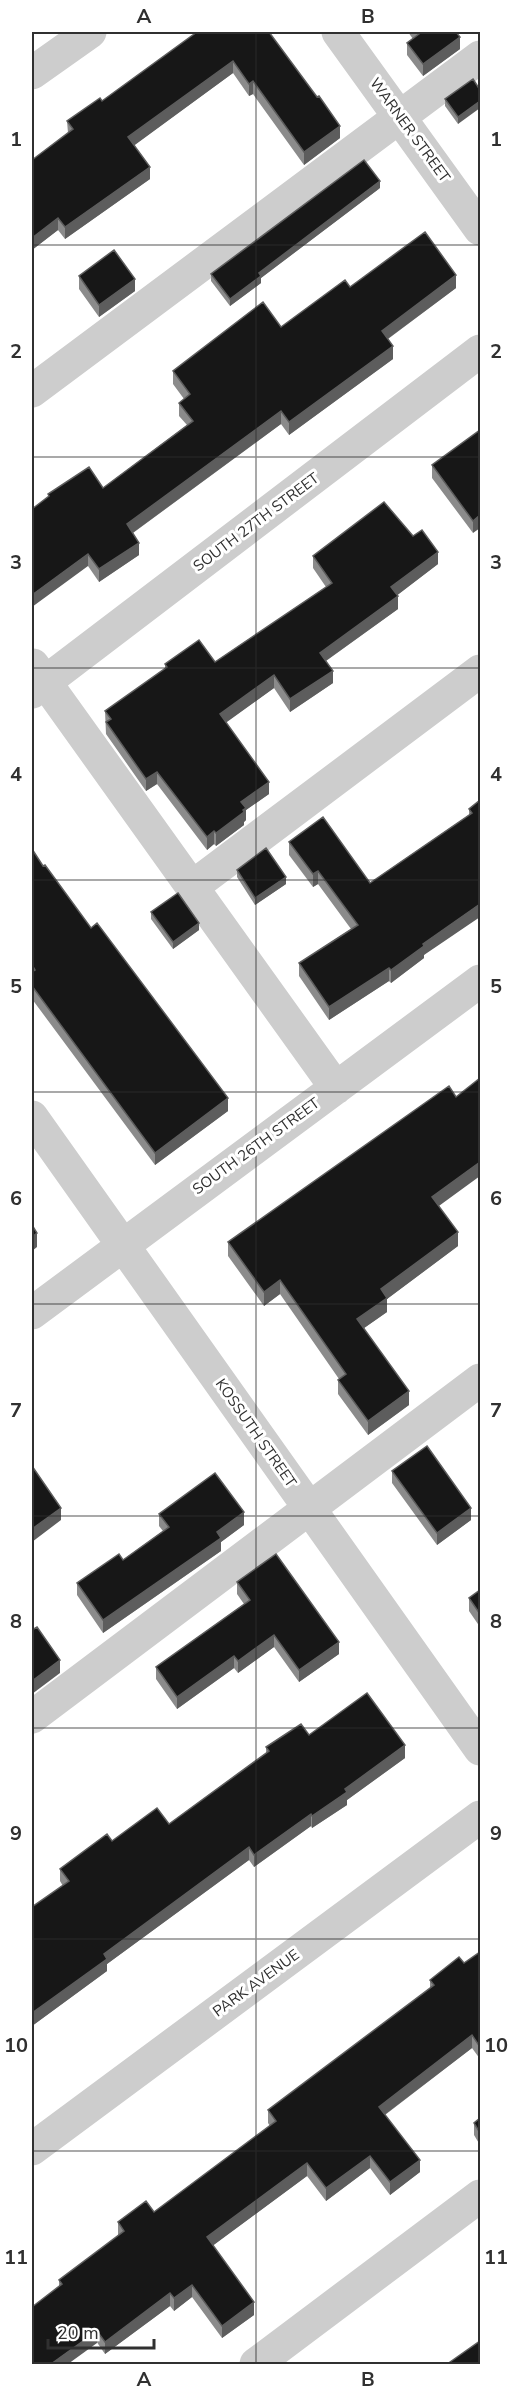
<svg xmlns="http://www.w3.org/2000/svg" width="512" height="2396" font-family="'Nunito Sans',sans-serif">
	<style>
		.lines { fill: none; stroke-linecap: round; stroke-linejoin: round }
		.minor { stroke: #cdcdcd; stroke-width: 33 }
		.wall { fill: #8b8b8b }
		.shaded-wall { fill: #5d5d5d }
		.building { fill: #171717; stroke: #5d5d5d; stroke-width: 1.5 }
		.grid { fill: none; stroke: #303030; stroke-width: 1.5; stroke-opacity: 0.55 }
		.labels { text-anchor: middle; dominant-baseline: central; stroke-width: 6; stroke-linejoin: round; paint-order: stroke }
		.street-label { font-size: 15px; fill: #303030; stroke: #fff }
		.neatline { fill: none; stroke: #303030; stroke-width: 2 }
		.grid-label { font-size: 20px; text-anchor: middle; font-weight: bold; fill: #303030 }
	</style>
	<rect width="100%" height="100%" fill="#fff"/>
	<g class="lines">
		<path class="minor" d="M338 32 480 229
			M32 73 90 32
			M32 391 480 57
			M33 665 336 1088
			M32 692 480 351
			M192 887 480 671
			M32 1117 480 1749
			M32 1313 480 981
			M32 1717 480 1380
			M32 2149 480 1817
			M256 2364 480 2196"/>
	</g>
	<path class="wall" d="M197 32 340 138 304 165 253 94 249 96 233 73 134 145 150 179 65 239 58 230 32 250V160L68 133 67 121 102 101Z
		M408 32H456L460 49 423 76 407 55V43L413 39Z
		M480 90 458 124 445 106V99Z
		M380 188 261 278V283L230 306 211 281V274Z
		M79 276 135 291 99 317 79 289Z
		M350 287 456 288 388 339 393 359 289 435 281 424 133 533 139 555 99 582 88 566 48 497V494L103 488 187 425 179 416V403L184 399 173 384V371L281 327Z
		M480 430 473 533 432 478V465Z
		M413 536 438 564 397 595 398 609 326 661 333 683 290 712 274 688 226 722 269 794 246 810V820L244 822V825L216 846 214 844 207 850 157 784 146 791 106 734 105 711 165 669V664L215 662 326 587 313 568V556Z
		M480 800 424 955V958L391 983 389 981 329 1020 299 976V963L351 929 318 884 313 887 289 855V842L370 883 469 815V809Z
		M32 849 43 866 228 1111 155 1165 32 999Z
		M237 870 286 884 255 905 237 877Z
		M151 912 199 930 173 949 151 919Z
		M439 1206 458 1246 387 1299V1312L364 1328 409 1405 368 1435 338 1394V1380L339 1379 280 1294 264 1306 228 1256V1242Z
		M392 1471 471 1520 437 1545 392 1483Z
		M159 1514 244 1525 221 1542V1551L103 1633 77 1595V1583L123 1560 163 1531 159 1526Z
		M237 1582 339 1654 299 1682 274 1647 238 1673 234 1668 177 1709 156 1679V1667L244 1604 237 1594Z
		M480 1590V1627L469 1611V1598Z
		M309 1735 405 1758 347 1800V1805L312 1828 311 1826 254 1867 249 1860 107 1964V1971L32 2026V1907L63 1886 60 1881V1869L112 1841 169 1824 266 1753V1747Z
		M480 1952V2059L472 2048 385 2115 420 2172 390 2195 370 2168 326 2201 307 2176 213 2245 254 2315 222 2338 192 2297 174 2311 170 2306 105 2354 59 2287V2280L118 2236V2222L154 2212 270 2126 268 2123V2110L430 1989V1980L464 1963Z
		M480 2118V2145L474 2135V2123Z"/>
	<path class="shaded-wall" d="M460 37V49L423 76V64Z
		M233 61V73L128 150V137Z
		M253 81V94L249 96V84Z
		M480 101V108L458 124V117Z
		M340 126V138L304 165V152Z
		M150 167V179L65 239V227Z
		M380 181V188L261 278V283L230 306V299L259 273Z
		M58 218V230L32 250V238Z
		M456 275V288L382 343V331Z
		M135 279V291L99 317V305Z
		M393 346V359L289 435V422Z
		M281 411V424L127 537V524Z
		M480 515V528L473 533V521Z
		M139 543V555L99 582V569Z
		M438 552V564L391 600V587Z
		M88 554V566L32 607V595Z
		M398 596V609L320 665V653Z
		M333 671V683L290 712V699Z
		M274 675V688L220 727V714Z
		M157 772V784L146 791V779Z
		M269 782V794L246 810V820L244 822V825L216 846V833L241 802Z
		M214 831V844L207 850V837Z
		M318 871V884L313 887V874Z
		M286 877V884L255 905V898Z
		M480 904V917L424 955V958L391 983V970L423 944Z
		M199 923V930L173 949V942Z
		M389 968V981L329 1020V1007Z
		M228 1098V1111L155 1165V1153Z
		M480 1162V1176L432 1211V1197Z
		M458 1232V1246L387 1299V1312L357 1333V1319L381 1289Z
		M37 1233V1247L32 1251V1237Z
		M280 1280V1294L264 1306V1292Z
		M409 1391V1405L368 1435V1421Z
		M61 1508V1520L32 1542V1529Z
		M471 1508V1520L437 1545V1533Z
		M244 1512V1525L221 1542V1551L103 1633V1620L217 1532Z
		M274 1635V1647L238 1673V1661Z
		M339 1642V1654L299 1682V1670Z
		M234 1656V1668L177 1709V1697Z
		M60 1660V1673L32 1694V1681Z
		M405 1745V1758L347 1800V1805L312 1828V1816L345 1789Z
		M311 1814V1826L254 1867V1855Z
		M249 1847V1860L107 1964V1971L32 2026V2013L104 1954Z
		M472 2035V2048L379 2119V2107Z
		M370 2156V2168L326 2201V2188Z
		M420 2160V2172L390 2195V2182Z
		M307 2163V2176L207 2250V2237Z
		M192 2285V2297L174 2311V2298Z
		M170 2293V2306L105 2354V2342Z
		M254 2302V2315L222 2338V2326Z
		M97 2331V2343L68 2364H51Z"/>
	<path class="building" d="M197 32H269L317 97 319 96 340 126 304 152 253 81 249 84 233 61 128 137 150 167 65 227 58 218 32 238V160L73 129 67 121 100 98 102 101Z
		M417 32H456L460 37 423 64 407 43 419 34Z
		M473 79 480 90V101L458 117 445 99Z
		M364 160 380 181 259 273 261 276 230 299 211 274Z
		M425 232 456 275 382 331 393 346 289 422 281 411 127 524 139 543 99 569 88 554 32 595V509L49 496 48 494 89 467 103 488 193 421 179 403 190 394 173 371 263 302 281 327 345 280 350 287Z
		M114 250 135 279 99 305 79 276Z
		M480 430V515L473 521 432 465Z
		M384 502 413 536 422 530 438 552 391 587 398 596 320 653 333 671 290 699 274 675 220 714 269 782 241 802 246 808 243 810 244 812 216 833 214 831 207 837 157 772 146 779 106 722 111 719 105 711 167 667 165 664 199 640 215 662 332 583 313 556Z
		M480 800V904L423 944 424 946 391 970 389 968 329 1007 299 963 358 925 318 871 313 874 289 842 323 817 370 883 472 813 469 809Z
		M266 848 286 877 255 898 237 870Z
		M32 849 43 866 45 865 91 928 97 923 228 1098 155 1153 32 986V972L35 970 32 965Z
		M178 893 199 923 173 942 151 912Z
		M480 1078V1162L432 1197 458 1232 381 1289 387 1298 357 1319 409 1391 368 1421 338 1380 346 1374 280 1280 264 1292 228 1242 449 1086 456 1097Z
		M32 1225 37 1233 32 1237Z
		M427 1446 471 1508 437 1533 392 1471Z
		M32 1466 61 1508 32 1529Z
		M215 1473 244 1512 217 1532 221 1538 103 1620 77 1583 119 1554 123 1560 169 1527 159 1514Z
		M276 1554 339 1642 299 1670 274 1635 238 1661 234 1656 177 1697 156 1667 250 1600 237 1582Z
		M480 1590V1614L469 1598Z
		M37 1627 60 1660 32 1681V1630Z
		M367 1693 405 1745 345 1789 347 1792 312 1816 311 1814 254 1855 249 1847 104 1954 107 1959 32 2013V1907L69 1881 60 1869 107 1834 112 1841 157 1808 169 1824 269 1751 266 1747 301 1724 309 1735Z
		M480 1952V2047L472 2035 379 2107 420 2160 390 2182 370 2156 326 2188 307 2163 207 2237 254 2302 222 2326 192 2285 174 2298 170 2293 105 2342 97 2331 51 2364H32V2307L62 2284 59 2280 124 2231 118 2222 146 2201 154 2212 276 2121 268 2110 434 1985 430 1980 459 1957 464 1963Z
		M480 2118V2133L474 2123Z
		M480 2341V2364H452L450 2362Z"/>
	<path class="grid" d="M256 32V2364M32 245H480M32 457H480M32 668H480M32 880H480M32 1092H480M32 1304H480M32 1516H480M32 1728H480M32 1939H480M32 2151H480"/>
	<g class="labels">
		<g class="street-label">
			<text transform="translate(410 130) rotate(54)">WARNER STREET</text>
			<text transform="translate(256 522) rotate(-37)">SOUTH 27TH STREET</text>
			<text transform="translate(256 1146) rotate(-36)">SOUTH 26TH STREET</text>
			<text transform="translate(256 1433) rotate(55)">KOSSUTH STREET</text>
			<text transform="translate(256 1983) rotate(-36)">PARK AVENUE</text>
		</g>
	</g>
	<rect width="512" height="2396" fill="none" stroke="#ffffff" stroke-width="66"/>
	<path d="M48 2339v9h106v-9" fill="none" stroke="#303030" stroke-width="3"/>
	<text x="57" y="2339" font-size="18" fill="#303030" stroke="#ffffff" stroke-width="4.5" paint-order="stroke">20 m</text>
	<rect x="33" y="33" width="446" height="2330" class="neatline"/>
	<g class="grid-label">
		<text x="144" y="23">A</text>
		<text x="368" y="23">B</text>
		<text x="16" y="146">1</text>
		<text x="496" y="146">1</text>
		<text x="16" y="358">2</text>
		<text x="496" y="358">2</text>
		<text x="16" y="569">3</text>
		<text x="496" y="569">3</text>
		<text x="16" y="781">4</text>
		<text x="496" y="781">4</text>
		<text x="16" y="993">5</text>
		<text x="496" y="993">5</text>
		<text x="16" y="1205">6</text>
		<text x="496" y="1205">6</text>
		<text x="16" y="1417">7</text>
		<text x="496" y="1417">7</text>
		<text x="16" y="1628">8</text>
		<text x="496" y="1628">8</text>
		<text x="16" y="1840">9</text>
		<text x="496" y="1840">9</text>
		<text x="16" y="2052">10</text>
		<text x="496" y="2052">10</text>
		<text x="16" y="2264">11</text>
		<text x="496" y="2264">11</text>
		<text x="144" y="2386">A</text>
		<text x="368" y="2386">B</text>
	</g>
</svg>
